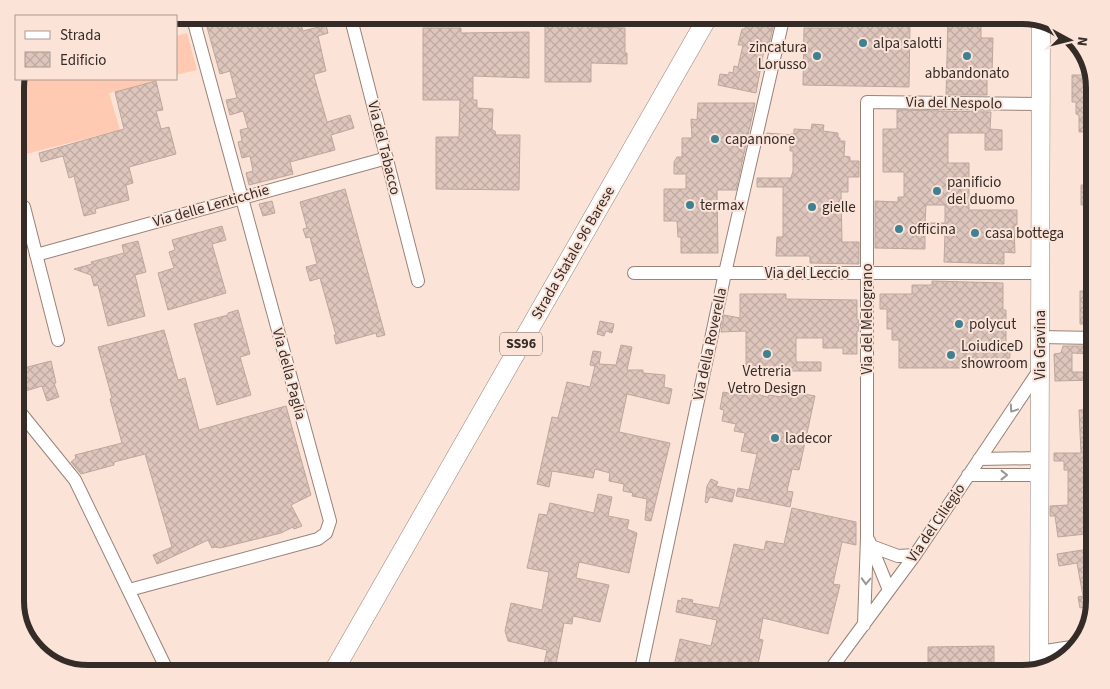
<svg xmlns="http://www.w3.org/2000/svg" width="1110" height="689" font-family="'Source Sans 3',sans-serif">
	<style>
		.grass { fill: #ffcab1 }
		.building { fill: url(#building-cross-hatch); stroke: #bda79c; fill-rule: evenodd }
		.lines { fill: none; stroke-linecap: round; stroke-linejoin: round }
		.minor-casing { stroke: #988379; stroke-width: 14 }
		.secondary-casing { stroke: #988379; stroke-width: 19 }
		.primary-casing { stroke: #988379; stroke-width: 20 }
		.minor { stroke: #fff; stroke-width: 12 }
		.secondary { stroke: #fff; stroke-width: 18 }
		.primary { stroke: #fff; stroke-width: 19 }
		.oneway { stroke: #9a9694 }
		.poi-dot { fill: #3e8191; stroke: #fbe3d8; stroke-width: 2 }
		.labels { text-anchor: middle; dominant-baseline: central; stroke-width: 4; stroke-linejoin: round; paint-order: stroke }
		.shield { fill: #fbe3d8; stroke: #70635d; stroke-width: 1 }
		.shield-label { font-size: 14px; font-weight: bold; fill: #352c28 }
		.poi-label { font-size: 15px; fill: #352c28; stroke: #fbe3d8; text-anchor: start }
		.street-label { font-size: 15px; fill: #352c28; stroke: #fbe3d8 }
		.rim { fill: none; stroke: #352c28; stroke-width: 6 }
	</style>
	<defs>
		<pattern id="building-cross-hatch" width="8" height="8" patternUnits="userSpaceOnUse" patternTransform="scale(1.25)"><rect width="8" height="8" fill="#dec6bc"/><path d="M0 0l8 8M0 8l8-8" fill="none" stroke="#bfaaa2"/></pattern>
	</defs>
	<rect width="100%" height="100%" fill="#fbe3d8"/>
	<path class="grass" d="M187 33 197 70 176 75V36Z
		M17 79H163L109 93 120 130 18 156 15 163V83Z"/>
	<path class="building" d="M249 15H298L303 31 326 25 328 33 318 36 326 71 315 74 314 76 327 122 350 115 354 128 331 135 335 150 290 162 293 174 249 185 246 173 253 171 250 156 242 158 238 142 242 141 240 130 248 128 243 111 230 115 226 100 237 98 230 71 220 74 207 27Z
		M748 15 775 18 769 45H765L756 93 718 85 720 74 729 75V72L733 73 734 66 738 67 743 45H738L742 29H745Z
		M948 17H981V38H993L992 75H987V95H946Z
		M842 21 910 22 909 87 803 85 804 28H842Z
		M545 22H591V27L625 28V53H627V64L591 63V82H545Z
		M423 28H461V33L529 32V78L473 76V100H477V108L493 109 492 130 495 131 496 135H520L519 190 436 189V137H459L460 100H423Z
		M1086 59H1088L1095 83V132H1079V115L1076 114V102H1072V75H1086Z
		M156 81 163 110 156 111 161 129 169 127 176 154 129 167 133 183 126 185 129 200 95 209 96 213 84 216 74 176 69 178 63 156 41 162 39 153 124 129 115 92Z
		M698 103H755L736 190H717L718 253H681V237H678L677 221H664V189H686V174H674V162L677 157H682V138H692L691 119 697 120Z
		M897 110 991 112 990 129 1002 130V150H985V133H948V163H969V210H1017V226H1014L1015 253 1004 252V264L944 262 945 234H925V249L875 248V201L898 202V197H904V172H883V129H897ZM926 205H945V223H925Z
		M812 124 824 125 823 131 838 133V138H840V141H845L844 156 850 157V161H859V177H848V192H841L842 242H859V264L810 263V256H776L777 237H783V187H757V178H791L793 171V151H790V143L766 141 767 133 791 135V134H794V129L811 130Z
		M1081 185H1095V205H1081Z
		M345 189 385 335 377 337 376 333 336 344 334 335H336L320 278 310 281 306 267 317 264 310 237 306 238 303 229 307 228 300 202Z
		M272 201 275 213 263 216 259 204Z
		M222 226 226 240 212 244 226 293 168 310 158 273 174 268 169 252 175 250 172 240Z
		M138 241 146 272 135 275 145 316 108 326 98 285 94 286 91 275 74 269 92 264 91 262 124 253 122 245Z
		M932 281 1003 283V310H1006V343L1009 344 1010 354 1009 368H899V340H892V329H887V309H880V294H912V285H932Z
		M1080 291H1095V324H1080Z
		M740 294H786V299L857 300V320H859V331H857V354H843V348H823V338H796V362H821V371H781L780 368 746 369V331L721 332 724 315 740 318Z
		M238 310 250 354 240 357 251 395 217 405 194 324 228 315V313Z
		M600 321 614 324 612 333 606 331 604 336 597 334Z
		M15 327H18L24 352 15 354Z
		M164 330 178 380 185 378 199 430 286 406 311 495 291 505 302 526 294 529 293 527 281 533 220 548 215 547 212 548 208 540 157 564 153 555 172 547 145 454 114 462V465L81 474 71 462 76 458 75 455 122 443 110 399 112 398 98 347Z
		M621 345 632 347 627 370H643V373L665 375 664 387 672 389 669 404 627 394 619 432 670 443 651 521 645 520 647 499 632 496 633 493 623 491 624 484 609 481 610 473 595 469 593 478 552 471 549 487 537 484 552 417 558 418 567 382 590 387 595 366 590 365 593 351 601 352 599 364 616 365Z
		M1063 346H1095V354L1072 353V372H1095V380L1055 381 1054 354 1061 353Z
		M51 361 56 383H54L59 397 47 401 42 386 22 392 16 370Z
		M783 390 815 396 799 470 792 469 787 491 793 492 790 507 736 496 738 488 749 490 757 454 741 451 745 433 734 431 736 424 722 421 724 410 720 409 723 392 744 396 745 391 768 397 769 395 782 397Z
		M1095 409V533L1058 537 1055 516H1050V506L1068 505V470H1064V461H1054V453H1081L1079 410Z
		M711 479 718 482 716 486 735 490 732 502 710 497 707 503 705 502 707 486Z
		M598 494 612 497 608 516 629 520 627 529 637 533 629 573 579 562 576 578 609 585 600 622 573 616 572 624 564 623 556 664 586 670 585 674H542L547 650 508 641 505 631 511 603 542 610 549 572 527 568 539 514 547 515 550 503 594 513Z
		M792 508 856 522V545L842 542 833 584 840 585 828 634 763 618 759 639 763 640 756 674H712L691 669 690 674H680L682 667 674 666 680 639 711 646 717 620 676 612 678 600 681 601 682 598 693 600 692 603 719 608 734 544 764 550 766 541 784 544Z
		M1095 548V601L1094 605 1080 608 1078 597 1083 596 1077 563 1059 566 1057 554Z
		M994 646V674H928V647Z"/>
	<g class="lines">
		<g class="minor-casing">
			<path id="minor" d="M350 15 418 281
				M24 207 58 340
				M36 255 387 158
				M634 273H1041
				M1040 337 1095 338
				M15 406 75 480 169 674
				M979 459 1039 458
				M968 475H1039
				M869 541 889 590
				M871 546 898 556 915 555
				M129 590 318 539 326 533 330 521 192 15
				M864 625 867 537V102L1040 104
				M1039 652 1078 646
				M640 674 725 273 784 15
				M827 674 915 555 1040 369"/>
		</g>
		<g class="secondary-casing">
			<path id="secondary" d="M1039 669 1041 21"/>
		</g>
		<g class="primary-casing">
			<path id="primary" d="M332 674 709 15"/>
		</g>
		<use href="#minor" class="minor"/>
		<use href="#secondary" class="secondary"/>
		<use href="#primary" class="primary"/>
	</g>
	<defs><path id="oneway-chevron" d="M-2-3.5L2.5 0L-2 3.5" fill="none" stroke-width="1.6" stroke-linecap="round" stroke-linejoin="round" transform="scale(1.25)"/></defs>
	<g class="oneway">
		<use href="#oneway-chevron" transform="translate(1013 409) rotate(124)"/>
		<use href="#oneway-chevron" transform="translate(1004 475)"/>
		<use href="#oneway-chevron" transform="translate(866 581) rotate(92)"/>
	</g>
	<g class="poi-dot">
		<circle cx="863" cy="43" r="5"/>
		<circle cx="817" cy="56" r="5"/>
		<circle cx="967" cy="56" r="5"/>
		<circle cx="715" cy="139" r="5"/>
		<circle cx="937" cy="191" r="5"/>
		<circle cx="690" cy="205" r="5"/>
		<circle cx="812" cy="207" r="5"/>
		<circle cx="899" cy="229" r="5"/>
		<circle cx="975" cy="233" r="5"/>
		<circle cx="959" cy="324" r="5"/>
		<circle cx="767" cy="354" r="5"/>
		<circle cx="951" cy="355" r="5"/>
		<circle cx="775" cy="438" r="5"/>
	</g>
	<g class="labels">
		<rect class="shield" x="500" y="332.5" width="42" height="23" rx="4"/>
		<g class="shield-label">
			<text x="521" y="344">SS96</text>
		</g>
		<g class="poi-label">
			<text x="873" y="43">alpa salotti</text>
			<text x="807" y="47" text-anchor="end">zincatura<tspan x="807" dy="17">Lorusso</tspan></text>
			<text x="967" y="73" text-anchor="middle">abbandonato</text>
			<text x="725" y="139">capannone</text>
			<text x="947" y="182">panificio<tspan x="947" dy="17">del duomo</tspan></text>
			<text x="700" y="205">termax</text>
			<text x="822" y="207">gielle</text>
			<text x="909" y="229">officina</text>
			<text x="985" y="233">casa bottega</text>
			<text x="969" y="324">polycut</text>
			<text x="961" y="346">LoiudiceD<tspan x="961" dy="17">showroom</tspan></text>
			<text x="767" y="371" text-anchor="middle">Vetreria<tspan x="767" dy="17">Vetro Design</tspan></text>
			<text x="785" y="438">ladecor</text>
		</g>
		<g class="street-label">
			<text transform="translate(954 103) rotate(1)">Via del Nespolo</text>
			<text transform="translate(384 148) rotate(76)">Via del Tabacco</text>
			<text transform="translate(211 206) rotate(-16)">Via delle Lenticchie</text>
			<text transform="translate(573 253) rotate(-60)">Strada Statale 96 Barese</text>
			<text x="807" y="273">Via del Leccio</text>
			<text transform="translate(867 319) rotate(-90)">Via del Melograno</text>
			<text transform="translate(710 344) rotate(-78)">Via della Roverella</text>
			<text transform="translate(1040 345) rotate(-90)">Via Gravina</text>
			<text transform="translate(289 374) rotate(75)">Via della Paglia</text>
			<text transform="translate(936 523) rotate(-56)">Via del Ciliegio</text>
		</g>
	</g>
	<path d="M0 0H1110V689H0ZM88 24H1022A64 64 0 0 1 1086 88V601A64 64 0 0 1 1022 665H88A64 64 0 0 1 24 601V88A64 64 0 0 1 88 24Z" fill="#fbe3d8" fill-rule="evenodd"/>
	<path class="rim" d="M88 24H1022A64 64 0 0 1 1086 88V601A64 64 0 0 1 1022 665H88A64 64 0 0 1 24 601V88A64 64 0 0 1 88 24Z"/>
	<rect x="15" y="15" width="162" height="65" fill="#fbe3d8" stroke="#ac9a92"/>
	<rect x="25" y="31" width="25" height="8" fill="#ffffff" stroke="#ac9a92"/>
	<text x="60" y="40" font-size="15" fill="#352c28">Strada</text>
	<rect x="25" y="52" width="25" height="15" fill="url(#building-cross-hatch)" stroke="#ac9a92"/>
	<text x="60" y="65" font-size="15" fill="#352c28">Edificio</text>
	<g transform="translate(1070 40) rotate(97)" stroke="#fbe3d8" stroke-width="4" paint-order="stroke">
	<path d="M0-4L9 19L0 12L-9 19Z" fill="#352c28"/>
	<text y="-8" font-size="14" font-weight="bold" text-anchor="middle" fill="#352c28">N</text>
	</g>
</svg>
